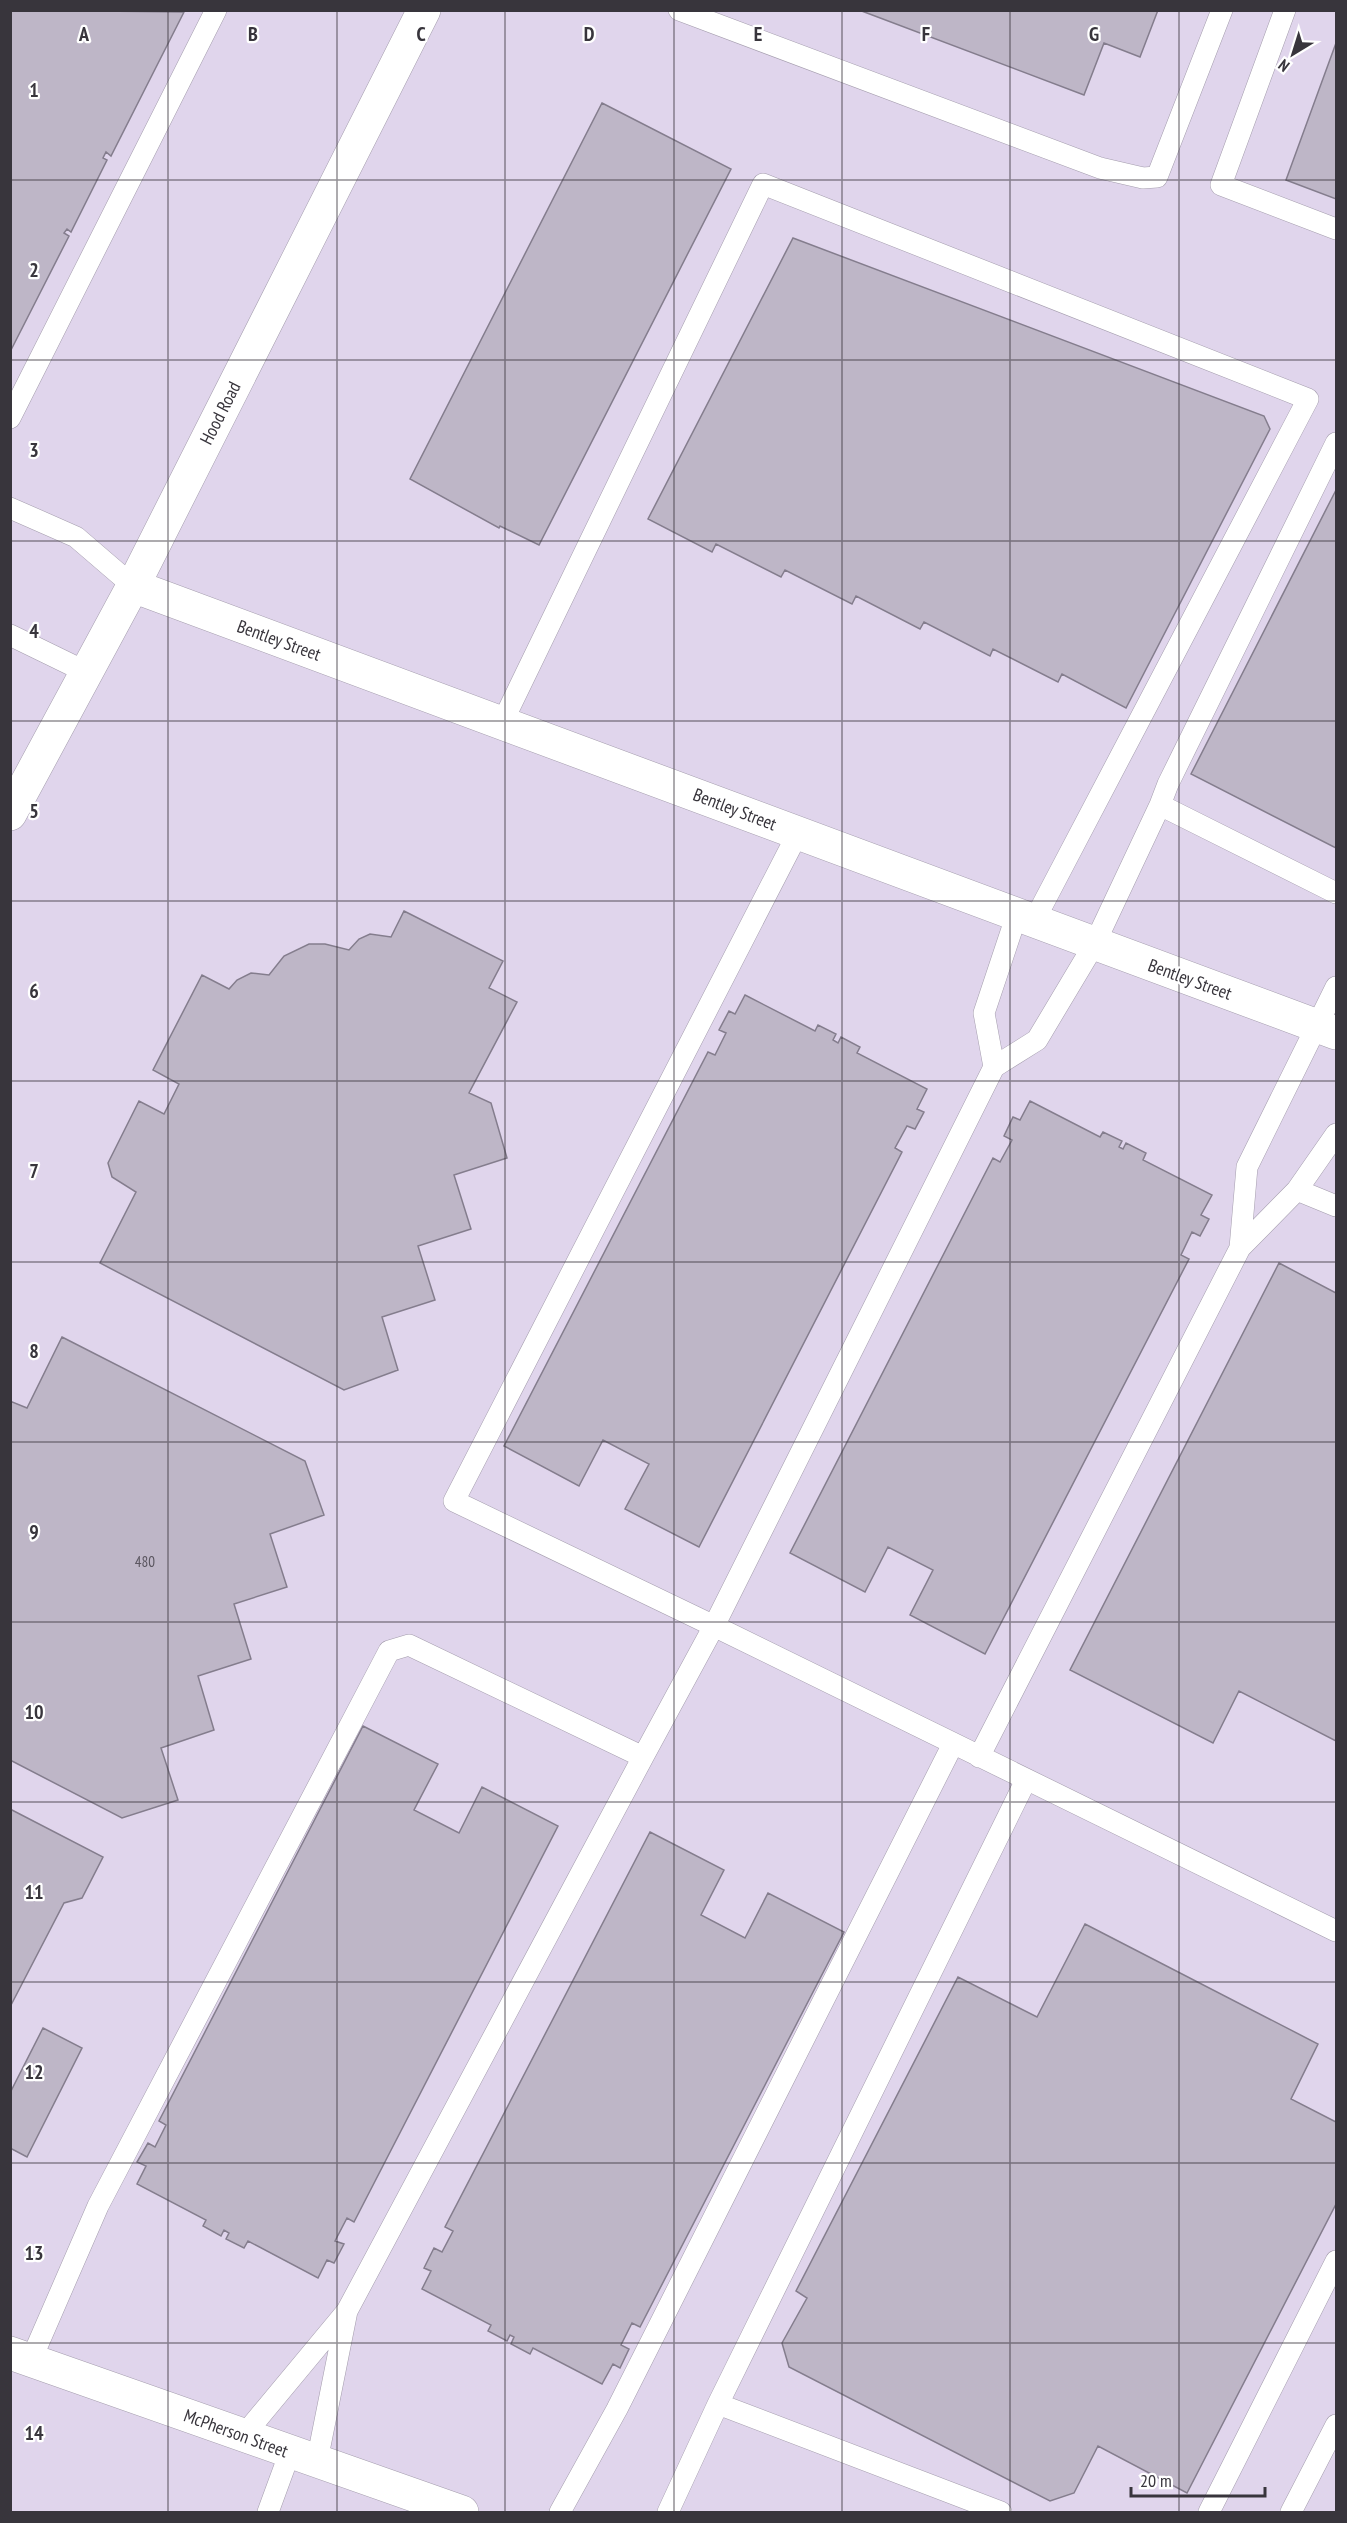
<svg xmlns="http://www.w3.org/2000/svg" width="1347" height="2523" font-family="'PT Sans Narrow',sans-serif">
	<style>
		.built { fill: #e0d5ec }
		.building { fill: #beb6c7; stroke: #847d8d; stroke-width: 1.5 }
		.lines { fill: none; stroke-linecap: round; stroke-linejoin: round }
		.lane-casing { stroke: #a49dad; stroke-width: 22 }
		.street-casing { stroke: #a49dad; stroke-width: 34 }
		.lane { stroke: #fff; stroke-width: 21 }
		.street { stroke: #fff; stroke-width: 33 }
		.grid { fill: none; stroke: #38353c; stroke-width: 1.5; stroke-opacity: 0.55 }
		.labels { text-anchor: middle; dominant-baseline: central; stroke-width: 4.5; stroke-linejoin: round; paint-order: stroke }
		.number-label { font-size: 15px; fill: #5a555f }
		.street-label { font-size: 18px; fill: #38353c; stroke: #fff }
		.grid-label { font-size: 20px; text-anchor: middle; font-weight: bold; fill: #38353c; stroke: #fff; stroke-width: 4.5; stroke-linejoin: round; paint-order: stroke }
	</style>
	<rect width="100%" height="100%" fill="#eae2f3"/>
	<path class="built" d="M11 11H1336V2512H11Z"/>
	<path class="building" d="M10 10 184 12 111 156 106 152 103 158 107 160 71 232 67 229 64 233 69 236 10 352Z
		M859 10H1158L1140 57 1104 43 1084 95Z
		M1336 43V199L1286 180Z
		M602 103 731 169 539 545 500 526 499 528 410 479Z
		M793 238 1264 416 1270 429 1126 708 1062 674 1058 682 993 649 990 656 924 622 920 629 856 596 852 604 785 570 781 577 716 544 712 552 648 519Z
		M1336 490V848L1191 774Z
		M404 911 503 961 489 988 517 1002 469 1093 491 1103 507 1158 454 1175 471 1229 418 1246 435 1300 382 1317 398 1370 344 1390 100 1263 136 1192 112 1177 108 1163 139 1101 164 1114 179 1084 153 1070 202 975 229 989 237 980 251 973 269 975 284 956 309 944H325L349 950 359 939 370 934 391 937Z
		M745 995 815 1031 818 1025 836 1034 833 1040 838 1043 841 1037 860 1047 857 1053 927 1089 917 1109 924 1112 915 1129 907 1126 895 1148 902 1152 699 1547 625 1509 649 1464 603 1440 579 1486 504 1446 708 1052 715 1055 726 1033 719 1030 729 1011 735 1014Z
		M1030 1101 1100 1137 1103 1132 1122 1141 1119 1147 1123 1149 1126 1143 1146 1153 1143 1160 1212 1195 1201 1215 1209 1219 1200 1236 1192 1232 1181 1255 1189 1259 985 1654 910 1615 933 1570 888 1547 865 1592 790 1553 993 1158 1000 1162 1012 1140 1004 1136 1013 1117 1020 1120Z
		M1279 1263 1336 1293V1741L1239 1691 1213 1743 1070 1670Z
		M62 1337 305 1461 324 1515 270 1534 287 1587 234 1604 251 1659 198 1676 214 1730 161 1748 178 1800 122 1818 10 1760V1401L27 1408Z
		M363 1726 438 1764 414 1810 459 1833 482 1787 558 1826 354 2222 347 2218 335 2241 344 2244 334 2263 327 2260 318 2278 248 2241 244 2248 226 2239 229 2233 224 2230 221 2236 203 2226 206 2220 137 2184 146 2166 137 2162 148 2143 155 2147 166 2125 159 2121Z
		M10 1809 103 1857 82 1898 64 1903 10 2007Z
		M650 1832 724 1870 701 1915 745 1938 768 1893 844 1932 640 2327 632 2323 621 2345 629 2349 620 2368 613 2364 602 2384 533 2348 530 2354 511 2344 514 2337 510 2335 507 2341 488 2331 491 2325 422 2289 431 2271 424 2268 434 2248 442 2252 453 2231 445 2227Z
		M1085 1924 1318 2044 1291 2099 1336 2122V2204L1187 2493 1098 2446 1074 2493 1050 2501 789 2367 782 2343 807 2298 796 2291 958 1977 1037 2017Z
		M43 2028 82 2048 27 2157 10 2148V2093Z"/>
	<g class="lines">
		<g class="lane-casing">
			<path id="lane" d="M679 10 1100 168 1143 178 1157 177 1222 10
				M1285 10 1221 185 1336 229
				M10 418 216 10
				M1336 443 1168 784 1160 805 1336 893
				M10 508 76 537 133 586
				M10 635 86 672
				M502 723 763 184 1308 399 1034 921
				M798 833 454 1501 714 1626 994 1067 1037 1040 1095 943 1160 805
				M994 1067 984 1013 1017 914
				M1336 1134 1297 1190 1336 1206
				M1240 1248 1247 1167 1336 987
				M979 1757 1240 1248 1297 1190
				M347 2311 643 1757
				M31 2360 98 2206 389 1651 409 1645 643 1757 714 1626 1336 1931
				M718 2404 1001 2512
				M244 2435 347 2311 317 2461
				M268 2512 290 2452
				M560 2512 617 2409 953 1744
				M668 2512 718 2404 1026 1780
				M1209 2512 1336 2261
				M1291 2512 1336 2425"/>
		</g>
		<g class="street-casing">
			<path id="street" d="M133 586 1336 1033
				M10 814 133 586 424 10
				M10 2353 462 2512"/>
		</g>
		<use href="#lane" class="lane"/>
		<use href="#street" class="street"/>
	</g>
	<path class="grid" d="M168 10V2512M337 10V2512M505 10V2512M674 10V2512M842 10V2512M1010 10V2512M1179 10V2512M10 180H1336M10 360H1336M10 541H1336M10 721H1336M10 901H1336M10 1081H1336M10 1262H1336M10 1442H1336M10 1622H1336M10 1802H1336M10 1982H1336M10 2163H1336M10 2343H1336"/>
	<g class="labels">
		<g class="number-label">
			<text x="145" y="1561">480</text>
		</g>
		<g class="street-label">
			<text transform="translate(220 413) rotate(-63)">Hood Road</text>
			<text transform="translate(279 640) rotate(20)">Bentley Street</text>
			<text transform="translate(735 809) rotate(21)">Bentley Street</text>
			<text transform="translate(1190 979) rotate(20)">Bentley Street</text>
			<text transform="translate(236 2433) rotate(20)">McPherson Street</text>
		</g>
	</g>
	<g class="grid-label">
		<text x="84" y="41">A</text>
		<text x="253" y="41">B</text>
		<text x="421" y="41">C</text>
		<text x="589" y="41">D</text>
		<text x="758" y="41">E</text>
		<text x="926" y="41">F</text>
		<text x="1094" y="41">G</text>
		<text x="34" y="97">1</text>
		<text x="34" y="277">2</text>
		<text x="34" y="457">3</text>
		<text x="34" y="638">4</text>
		<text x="34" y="818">5</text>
		<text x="34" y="998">6</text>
		<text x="34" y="1178">7</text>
		<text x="34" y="1358">8</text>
		<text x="34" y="1539">9</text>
		<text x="34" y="1719">10</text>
		<text x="34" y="1899">11</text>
		<text x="34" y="2079">12</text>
		<text x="34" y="2260">13</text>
		<text x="34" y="2440">14</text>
	</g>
	<rect width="1347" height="2523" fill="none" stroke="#38353c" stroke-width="24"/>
	<g transform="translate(1293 54) rotate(218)" stroke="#ffffff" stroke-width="4.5" paint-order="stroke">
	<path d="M0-4.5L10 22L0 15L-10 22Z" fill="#38353c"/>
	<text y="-9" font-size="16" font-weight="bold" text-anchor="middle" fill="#38353c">N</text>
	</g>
	<path d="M1131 2487v9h134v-9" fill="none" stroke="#38353c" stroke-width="3"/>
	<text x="1140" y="2487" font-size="18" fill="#38353c" stroke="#ffffff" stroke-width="4.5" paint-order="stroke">20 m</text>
</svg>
